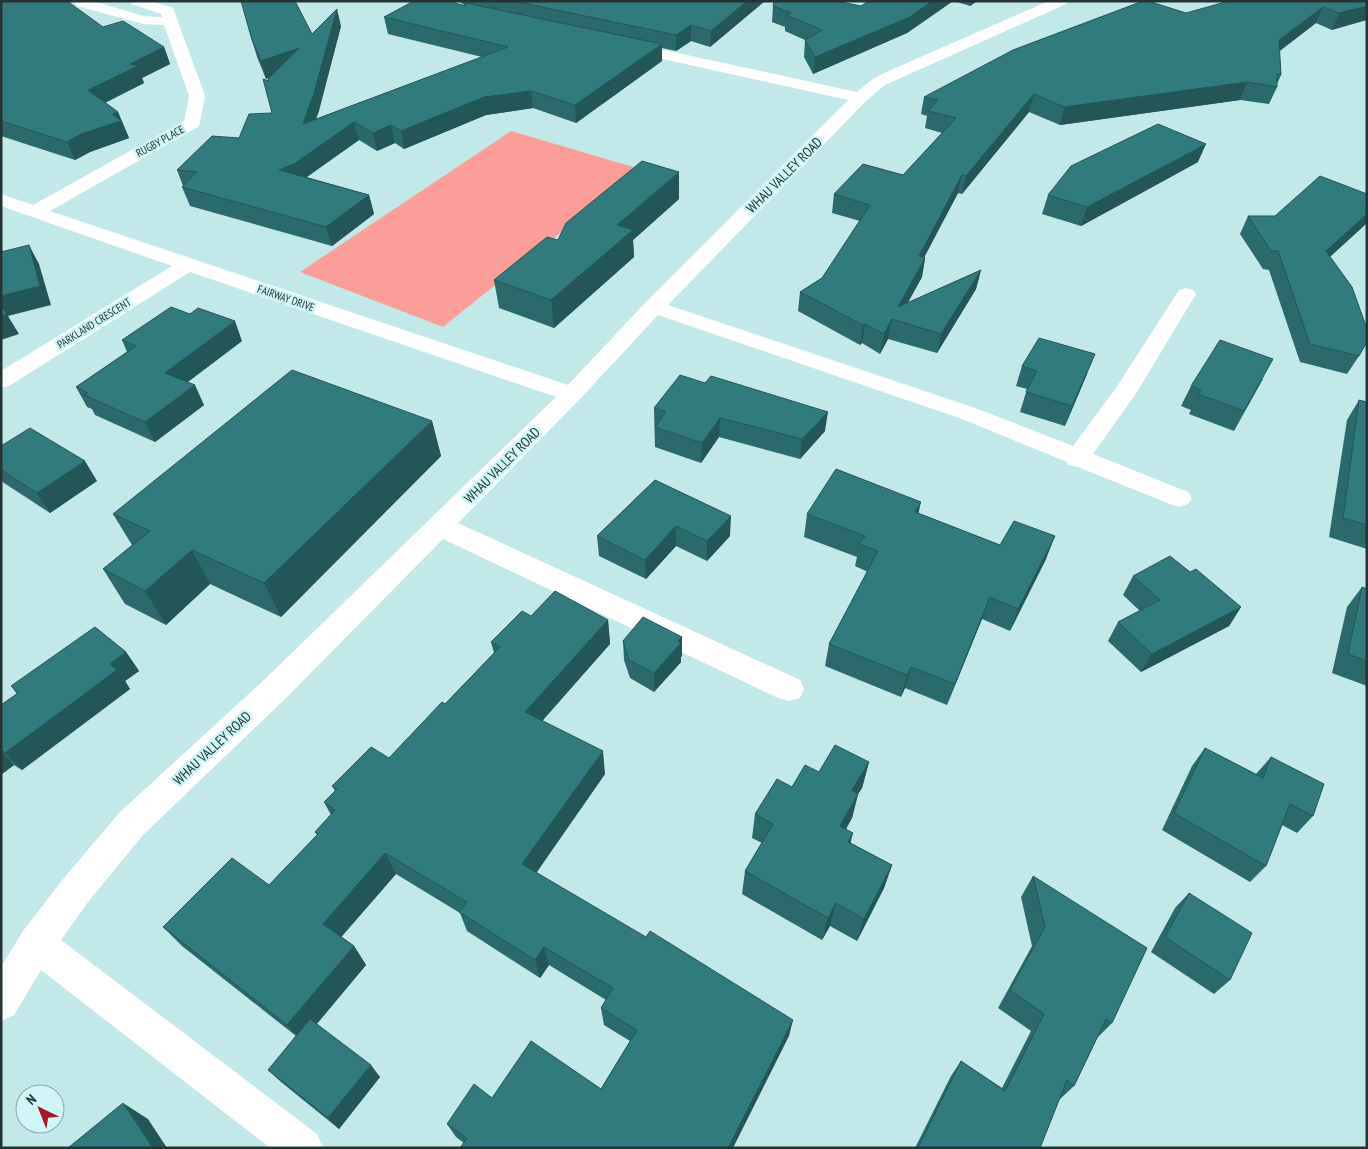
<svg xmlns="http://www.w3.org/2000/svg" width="1368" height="1149" font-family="'PT Sans Narrow',sans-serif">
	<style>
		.green { fill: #fd9d98 }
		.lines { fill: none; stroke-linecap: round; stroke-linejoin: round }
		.minor { fill: #fff; fill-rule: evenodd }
		.wall { fill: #2a6a6c }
		.shaded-wall { fill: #225658 }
		.building { fill: #317b7e; stroke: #225658 }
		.labels { text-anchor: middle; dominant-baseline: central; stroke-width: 5; stroke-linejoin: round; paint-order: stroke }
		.far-street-label { font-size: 11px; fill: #243434; stroke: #cff7f8 }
		.street-label { font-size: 14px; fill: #243434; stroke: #cff7f8 }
	</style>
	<rect width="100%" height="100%" fill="#c2e9ea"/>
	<path class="green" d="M511 131 640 169 443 327 300 272Z"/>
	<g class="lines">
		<path class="minor" d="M76 1H92L144 16 162 17 161 14 132 4 130 1H152L173 8 205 96 200 123 198 127 50 211 568 385 646 302 848 100 622 50 619 47 622 44 627 42 857 92 873 79 886 72 1049 1H1068L1066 4 885 85 866 101 668 305 978 409 1073 446 1116 388 1179 290 1186 288 1193 290 1196 294 1137 392 1093 454 1188 492 1192 498 1188 504 1179 507 1170 504 1078 467 1068 465 1067 462 962 419 658 315 580 399 458 523 800 680 804 689 800 698 789 701 778 698 443 539 287 697 143 835 88 902 61 940 317 1134 323 1148H270L41 970 14 1015 1 1021V967L23 931 64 878 119 813 265 679 556 397 190 272 9 386 1 388V371L172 266 1 206V194L33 205 184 121 189 96 164 25 143 24 77 6 75 3Z"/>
	</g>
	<path class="wall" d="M1 1 103 27 164 47 170 64 142 78 144 83 105 103 118 112 129 138 90 152 75 160 1 136Z
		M458 1H765L710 47 691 41 676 51 662 48V61L576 123 533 108 486 115 404 149 395 143 377 151 359 140 306 177 369 195 374 214 332 246 190 206 182 187 183 186 177 170 239 138 272 113 269 81V77L266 79 257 57 252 40 312 34 341 26 316 119 482 57 388 34 384 17 466 6Z
		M869 1H953L907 33 813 74 804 57 805 40 785 31V27L772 22 773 6H861Z
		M954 1H977L970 6Z
		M1367 1 1332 30 1316 23 1279 51 1281 75 1277 84V87L1269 104 1240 100 1060 125 1029 112 962 194 958 193 924 257 925 258 922 277 907 303 981 270 976 289 937 353 888 339 880 354 862 343 860 345 798 311 800 292 822 278 860 221 832 213 834 194 903 175 942 133 925 128 927 116 921 114 924 97 1186 13Z
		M1198 162 1081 226 1042 214 1048 195Z
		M1367 194V223L1330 257 1359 356 1347 374 1300 362 1269 270 1263 269 1240 234 1248 216H1275Z
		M679 199 633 240 634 257 554 328 499 308 494 280 558 240Z
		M122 340 242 341 188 382 204 405 155 442 95 415 92 409 87 407 76 387 127 352Z
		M1022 366 1087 374 1065 426 1020 412 1027 389 1016 386Z
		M1263 379 1234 431 1189 414 1191 410 1181 406 1191 386Z
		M1359 400 1367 402V549L1329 537 1347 420Z
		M654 408 825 431 800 459 719 437 701 463 655 447Z
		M432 421 441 456 281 617 210 584 166 625 125 604 103 569 132 545 113 514Z
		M1 446 97 481 50 513 1 481Z
		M655 480 730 536 707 561 676 546 646 579 599 556 597 536Z
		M918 513 1000 545 1046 559 1010 631 982 619 947 705 905 688 901 697 825 666 829 644 868 572 855 566 857 557 804 537 807 514Z
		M1190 572 1241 607 1229 626 1141 672 1108 641 1118 622 1140 611 1123 595 1133 576Z
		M1362 587 1367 589V686L1332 673 1347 607Z
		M531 616 608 620 610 644 542 720 605 774 536 872 789 1036 464 1143 456 1137 447 1124 492 1098 601 1089 630 1041 604 1025 601 1008 606 1000 549 965 540 978 467 931 460 913 396 874 341 937 354 946 366 965 317 1024 380 1077 339 1129 281 1082 268 1070 296 1036 182 946 163 927 269 885 317 835 315 832 331 815 324 802 335 791 332 786 389 758 445 704 494 653 491 642Z
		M682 637V656L681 657V662L654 692 630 678 624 660 623 641Z
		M126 652 139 671 125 681 130 689 22 770 14 765 2 774 1 773V705L17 694 11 686Z
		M1205 748 1256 774 1271 757 1313 816 1297 833 1282 825 1266 866 1250 882 1162 830 1192 766Z
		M869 762 862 788 858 794 852 818 846 829 851 843 892 865 884 888 857 941 830 926 822 940 742 894 745 871 762 843 752 838 755 814 792 787 819 772Z
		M1033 876 1112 1023 1097 1038 1074 1086 1059 1100 1040 1148H915L951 1076 961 1061 1002 1088 1031 1031 998 1008 1032 946 1021 897Z
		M1189 893 1230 980 1214 994 1151 952 1175 908Z"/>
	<path class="shaded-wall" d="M747 1H765L710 47 711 31Z
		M932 1H953L907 33 813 74 815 57Z
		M971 1H977L970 6Z
		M1367 6V20L1332 30 1339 13Z
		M1323 7 1316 23 1272 57 1279 40Z
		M337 9 341 26 319 111 308 142 303 124Z
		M691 25V41L676 51V35Z
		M662 44V61L576 123 575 105Z
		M164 47 170 64 142 78 144 83 96 107 88 90 130 64Z
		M299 48 304 65 266 79 261 61Z
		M1247 82 1240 100 1060 125 1064 107Z
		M531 91 533 108 486 115 404 149 401 131 484 97Z
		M1034 94 1029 112 962 194 966 176Z
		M118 112 129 138 90 152 75 160 67 142 113 114Z
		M354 122 359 140 300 182 279 170Z
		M391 125 395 143 377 151 373 133Z
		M1206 144 1198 162 1081 226 1087 207Z
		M679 172V199L633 240 634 257 554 328 551 300 617 225Z
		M962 175 958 193 915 275 919 256Z
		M369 195 374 214 332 246 326 227Z
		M1367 214V223L1316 269 1326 251Z
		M29 245 39 264 51 305 8 316 19 334 1 340V296Z
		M925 258 922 277 898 321V307Z
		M981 270 976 289 937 353 941 334Z
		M892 319 888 339 880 354 884 334Z
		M235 321 242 341 174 392 165 373Z
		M865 324 862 343 860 345 863 325Z
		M1095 354 1087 374 1065 426 1072 406Z
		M195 385 204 405 155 442 145 422Z
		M828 412 825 431 800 459 802 439Z
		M720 418 719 437 701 463 702 443Z
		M432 421 441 456 281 617 264 583Z
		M85 461 97 481 50 513 37 493Z
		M921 502 916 524 915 512Z
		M731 516 730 536 707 561V541Z
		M676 526V546L646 579 645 560Z
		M1055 536 1046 559 1010 631 1018 609Z
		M192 550 210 584 166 625 145 591Z
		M990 597 982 619 947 705 955 684Z
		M1241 607 1229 626 1141 672 1152 654Z
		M608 620 610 644 530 735 525 712Z
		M682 637V656L681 657V662L654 692V673Z
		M126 652 139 671 125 681 130 689 22 770 5 753 110 664Z
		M911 667 905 688 901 697 907 675Z
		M1 751 14 765 2 774 1 773Z
		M603 751 605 774 528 885 522 864Z
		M869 762 862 788 858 794 852 818 834 850 840 826 852 790Z
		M853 833 847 857 848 842Z
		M385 853 396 874 336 943 323 924Z
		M892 865 884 888 857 941 864 919Z
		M836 903 830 926 822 940 828 918Z
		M354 946 366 965 302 1041 287 1025Z
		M544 947 549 965 540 978 535 960Z
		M793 1020 789 1036 733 1148H728Z
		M371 1065 380 1077 339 1129 328 1118Z
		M123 1103 148 1119 167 1148H153Z"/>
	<path class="building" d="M1 1H67L103 27 123 21 164 47 130 64 138 66 88 90 118 112 113 114 121 121 81 134 67 142 1 121Z
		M241 1H295L312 34 337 9 314 93 303 124 508 47 384 17 414 1H448L466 6V3L662 44 575 105 531 91 484 97 401 131 391 125 373 133 354 122 294 164 279 170 369 195 326 227 182 187 197 172 177 170 212 136 239 138 249 114 272 113 263 79 269 81 268 79 299 48 261 61 252 40Z
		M513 1H747L711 31 691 25 676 35Z
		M774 1H836L861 6 869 1H932L910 17 815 57 805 40 822 30 786 15 791 13 773 6Z
		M1143 1H1148L1186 13 1229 1H1367V6L1339 13 1323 7 1279 40 1281 75 1277 74V87L1247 82 1064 107 1034 94 966 176 962 175 919 256 925 258 898 307 981 270 941 334 892 319 884 334 865 324 863 325 800 292 822 278 870 205 834 194 863 164 903 175 956 118 928 111 938 100 924 97 1013 50Z
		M1158 124 1206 144 1087 207 1048 195 1071 166Z
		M642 161 679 172 617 225 633 230 551 300 494 280 547 237 558 240 566 223Z
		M1320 176 1367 194V214L1326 251 1352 287 1367 329V342L1359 356 1310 344 1278 251H1271L1248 216H1275Z
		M29 245 40 286 1 296V252Z
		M1 306 7 314 1 316Z
		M171 307 190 314 198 308 235 321 165 373 195 385 145 422 84 395 88 393 76 387 136 346 122 340Z
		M1039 338 1095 354 1072 406 1026 392 1037 371 1022 366Z
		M1220 340 1273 359 1244 411 1198 394 1201 390 1191 386Z
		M292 370 432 421 264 583 192 550 145 591 103 569 150 531 113 514Z
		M680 375 705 383 711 376 828 412 802 439 720 418 702 443 655 427 666 412 654 408Z
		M1359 400 1367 402V525L1343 518Z
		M30 428 85 461 37 493 1 470V446Z
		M836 469 921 502 915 512 1000 545 1014 521 1055 536 1018 609 990 597 955 684 911 667 907 675 829 644 878 551 859 544 865 536 807 514Z
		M655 480 731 516 707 541 676 526 645 560 597 536Z
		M1170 556 1190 572 1196 569 1241 607 1152 654 1118 622 1160 600 1133 576Z
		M1362 587 1367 589V661L1348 654Z
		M555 591 608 620 525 712 603 751 522 864 646 937 650 931 793 1020 728 1148H460L467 1138 447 1124 474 1084 492 1098 531 1041 601 1089 637 1030 601 1008 613 988 544 947 535 960 459 912 467 902 385 853 323 924 354 946 287 1025 163 927 232 858 269 885 318 834 315 832 335 810 324 802 337 789 332 786 371 747 389 758 442 702 445 704 500 647 491 642 522 611 531 616Z
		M643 617 682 637 678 641 681 643 654 673 629 660 623 641Z
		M95 627 126 652 110 664 117 670 5 753 1 750V705L18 693 11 686Z
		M835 745 869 762 852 790 858 794 840 826 853 833 848 842 892 865 864 919 836 903 828 918 745 871 773 824 755 814 777 779 792 787 805 765 819 772Z
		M1205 748 1263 778 1271 757 1324 784 1313 816 1290 804 1266 866 1174 813Z
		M1033 876 1147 948 1112 1023 1106 1019 1074 1086 1067 1080 1040 1148H918L961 1061 1005 1091 1044 1014 1010 990 1045 927Z
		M1189 893 1252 933 1230 980 1165 937Z
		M310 1019 371 1065 328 1118 268 1070Z
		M123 1103 153 1148H68Z"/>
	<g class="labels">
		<g class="far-street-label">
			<text transform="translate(160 141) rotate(-29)">RUGBY PLACE</text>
			<text transform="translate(286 298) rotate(19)">FAIRWAY DRIVE</text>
			<text transform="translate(94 323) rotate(-32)">PARKLAND CRESCENT</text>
		</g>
		<g class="street-label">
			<text transform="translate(784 175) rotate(-45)">WHAU VALLEY ROAD</text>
			<text transform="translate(502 465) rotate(-45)">WHAU VALLEY ROAD</text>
			<text transform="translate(212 748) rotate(-43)">WHAU VALLEY ROAD</text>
		</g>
	</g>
	<rect width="1368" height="1149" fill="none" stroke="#243434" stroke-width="5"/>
	<g transform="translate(40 1109) rotate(317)"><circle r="24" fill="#cff7f8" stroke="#8ba9aa"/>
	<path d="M0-4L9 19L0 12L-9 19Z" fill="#ab1627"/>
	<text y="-8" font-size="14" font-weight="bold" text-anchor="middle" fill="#243434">N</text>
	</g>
</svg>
